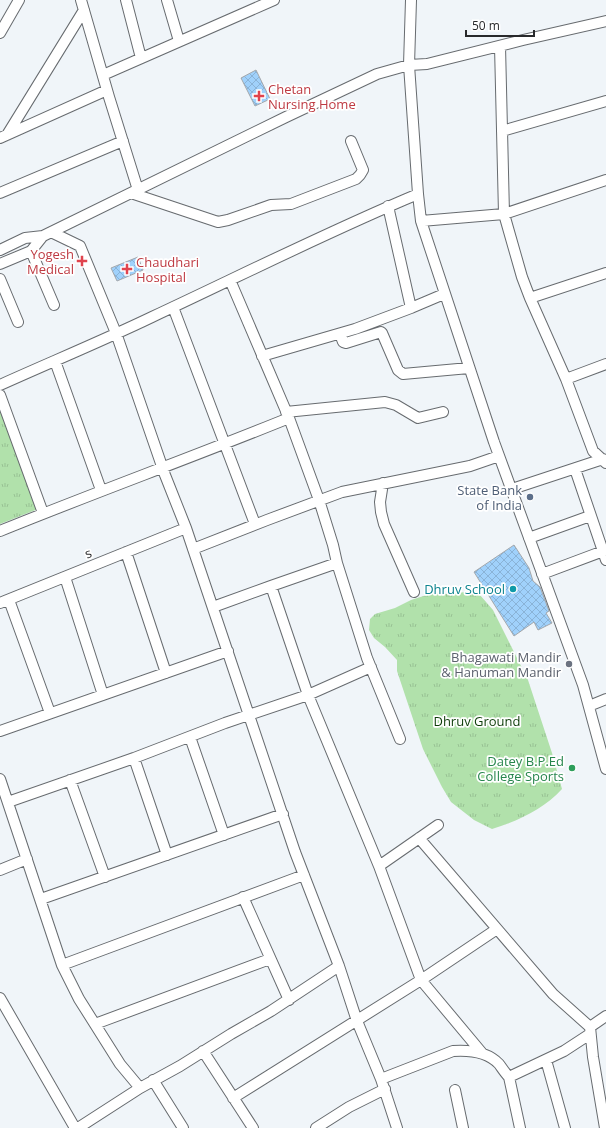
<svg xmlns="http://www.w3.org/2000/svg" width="606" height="1128" font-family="'Open Sans',sans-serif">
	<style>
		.park { fill: url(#park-tufts) }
		.building { fill: url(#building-cross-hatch); stroke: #a4a8ac }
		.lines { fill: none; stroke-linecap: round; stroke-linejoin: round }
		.minor-casing { stroke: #676b6f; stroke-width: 12 }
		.minor { stroke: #fff; stroke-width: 10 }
		.health-dot { fill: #e0444e; stroke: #fff; stroke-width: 1.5 }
		.service-dot { fill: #5c6f8a; stroke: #fff; stroke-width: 1.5 }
		.culture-dot { fill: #0f9aa8; stroke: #fff; stroke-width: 1.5 }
		.worship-dot { fill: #6b7280; stroke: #fff; stroke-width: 1.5 }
		.leisure-dot { fill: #2e9e5b; stroke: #fff; stroke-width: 1.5 }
		.labels { text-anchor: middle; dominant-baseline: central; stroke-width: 3.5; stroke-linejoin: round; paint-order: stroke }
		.health-label { font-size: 13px; fill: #be3a42; stroke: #fff; text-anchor: start }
		.service-label { font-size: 13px; fill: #4e5e75; stroke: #fff; text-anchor: end }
		.street-label { font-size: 13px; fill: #28292b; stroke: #fff }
		.culture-label { font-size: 13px; fill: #0d838f; stroke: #fff; text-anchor: end }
		.worship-label { font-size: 13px; fill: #5b616d; stroke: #fff; text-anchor: end }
		.park-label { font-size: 13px; fill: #0e3e09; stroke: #fff }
		.leisure-label { font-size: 13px; fill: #27864d; stroke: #fff; text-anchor: end }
	</style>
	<defs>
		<pattern id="park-tufts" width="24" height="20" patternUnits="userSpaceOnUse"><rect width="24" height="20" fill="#b1e1ab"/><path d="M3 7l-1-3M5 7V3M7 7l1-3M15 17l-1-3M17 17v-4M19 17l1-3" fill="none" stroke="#98c193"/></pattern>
		<pattern id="building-cross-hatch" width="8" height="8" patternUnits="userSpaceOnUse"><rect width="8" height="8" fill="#a0d1fb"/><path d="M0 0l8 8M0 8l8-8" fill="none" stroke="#8ab3d7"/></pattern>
	</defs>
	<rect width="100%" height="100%" fill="#f0f5f9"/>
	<path class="park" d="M0 407 38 509 0 524Z
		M465 592 480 595 493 610 528 680 552 753 562 789C544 809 518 821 492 829L474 820 451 802 442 787 423 749 397 671V660L385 647 374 638 369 630 370 619 375 614 395 608 411 600 433 593 449 594Z"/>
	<path class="building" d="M256 70 270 99 255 106 241 78Z
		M138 257 143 270 117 281 111 268Z
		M514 545 529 568 533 581 540 587 549 611 546 613 552 623 538 630 534 622 514 636 474 572Z"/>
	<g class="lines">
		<g class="minor-casing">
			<path id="minor" d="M81 0 109 97 138 190
				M126 0 141 58
				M167 0 179 41
				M411 0 409 65 418 194 421 221 494 442 583 685 606 769
				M0 33 19 0
				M500 46 504 214 522 277 530 298 566 379 593 451 606 463
				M103 75 274 0
				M502 131 606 101
				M7 135 84 10
				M0 138 107 90
				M0 193 123 141
				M131 193 218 222 228 220 271 205 291 204 356 179 360 175 363 170 351 141
				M388 206 411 308
				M421 221 504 214 606 180
				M51 232 80 246 116 333 165 475 186 528 295 852 339 966 357 1021 381 1079 397 1128
				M0 250 25 238 43 236 286 117 377 74 409 65 427 64 523 40 606 21
				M31 251 54 305
				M0 264 31 251 43 236
				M0 279 18 322
				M530 298 606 273
				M173 307 255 524
				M340 334 343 342 346 343 381 332 382 333 398 370 403 374 469 368
				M262 356 355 329 411 308 444 294
				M55 361 101 490
				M566 379 606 364
				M0 385C51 362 102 341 152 317 240 276 327 232 418 194
				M0 395 43 513
				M286 412 385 402 396 405 418 418 443 412
				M289 418 319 500 333 545 337 563 367 658 400 739
				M575 469 606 560
				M383 483 380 502 381 512 384 524 414 592
				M512 489 603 459
				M0 531C96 492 193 457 289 418L230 280
				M529 538 590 516
				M193 549 267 520 342 492 470 466 499 456
				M126 552 166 673
				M542 574 606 550
				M65 577 103 695
				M271 586 308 695 379 866 421 980 482 1053
				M9 600 50 713
				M0 603 186 528
				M213 607 271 586 337 563
				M589 706 606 699
				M0 731 228 651
				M190 737 224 835
				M134 758 167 855
				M0 779 62 965 79 999 120 1064 140 1088
				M70 780 105 877
				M8 802 134 758 225 723 308 695 371 667
				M419 838 553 994 590 1027
				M379 866 438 825
				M0 870 27 859
				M243 897 289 1000
				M41 899 283 814
				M62 965 304 875
				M0 998 75 1128
				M95 1024 270 959
				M203 1051 253 1128
				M546 1060 565 1128
				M381 1079 453 1051C468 1050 487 1051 499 1064 502 1068 505 1073 509 1077
				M153 1080 183 1128
				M455 1090 463 1128
				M233 1098 421 980 497 929
				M78 1128 140 1088 180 1066 231 1034 271 1011 339 966
				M316 1128 349 1107 385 1089
				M520 1128 509 1077 564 1051 590 1034
				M605 1128 593 1057 590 1027 606 1016"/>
		</g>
		<use href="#minor" class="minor"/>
	</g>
	<g class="health-dot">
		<path d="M257 90h4v4h4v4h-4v4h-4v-4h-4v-4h4z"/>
		<path d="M80 255h4v4h4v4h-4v4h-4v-4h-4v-4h4z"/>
		<path d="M125 263h4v4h4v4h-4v4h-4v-4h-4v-4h4z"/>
	</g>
	<circle class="service-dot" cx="530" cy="497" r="4"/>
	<circle class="culture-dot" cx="513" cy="589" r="4"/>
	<circle class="worship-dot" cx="569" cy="664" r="4"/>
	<circle class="leisure-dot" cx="572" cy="768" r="4"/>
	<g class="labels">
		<g class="health-label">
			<text x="268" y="89">Chetan<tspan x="268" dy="15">Nursing Home</tspan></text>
			<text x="74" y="254" text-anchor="end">Yogesh<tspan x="74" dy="15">Medical</tspan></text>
			<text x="136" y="262">Chaudhari<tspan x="136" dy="15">Hospital</tspan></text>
		</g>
		<g class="service-label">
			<text x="522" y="490">State Bank<tspan x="522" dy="15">of India</tspan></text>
		</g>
		<g class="street-label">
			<text transform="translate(88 553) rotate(-22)">s</text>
		</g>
		<g class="culture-label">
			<text x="505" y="589">Dhruv School</text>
		</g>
		<g class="worship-label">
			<text x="561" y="657">Bhagawati Mandir<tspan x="561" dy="15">&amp; Hanuman Mandir</tspan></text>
		</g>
		<g class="park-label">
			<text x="477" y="721">Dhruv Ground</text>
		</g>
		<g class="leisure-label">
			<text x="564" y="761">Datey B.P.Ed<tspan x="564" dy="15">College Sports</tspan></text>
		</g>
	</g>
	<path d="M466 30v6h68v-6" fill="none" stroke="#28292b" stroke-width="2"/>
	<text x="472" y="30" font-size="12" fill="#28292b" stroke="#ffffff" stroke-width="3" paint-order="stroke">50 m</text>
</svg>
